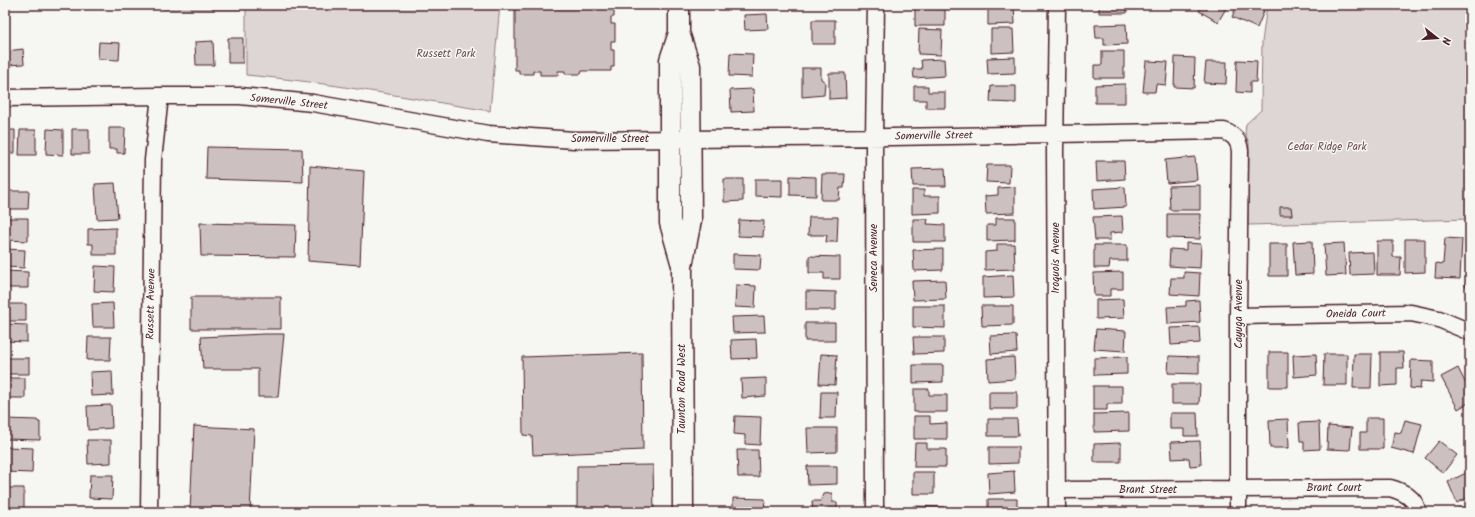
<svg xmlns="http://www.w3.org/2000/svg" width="1475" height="517" font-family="Kalam,sans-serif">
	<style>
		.green { fill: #ddd6d5; stroke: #947a80 }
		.building { fill: #ccc1c0; stroke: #4a1f2b }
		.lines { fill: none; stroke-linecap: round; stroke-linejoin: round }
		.minor-casing { stroke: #4a1f2b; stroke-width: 19 }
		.major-casing { stroke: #4a1f2b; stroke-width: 23 }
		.minor { stroke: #f6f6f2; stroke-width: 16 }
		.major { stroke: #f6f6f2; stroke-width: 20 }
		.labels { text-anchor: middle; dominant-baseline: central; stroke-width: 3; stroke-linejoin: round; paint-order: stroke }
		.park-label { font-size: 11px; fill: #6f4d56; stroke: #f6f6f2 }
		.street-label { font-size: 11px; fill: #4a1f2b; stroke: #f6f6f2 }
	</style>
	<rect width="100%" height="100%" fill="#f6f6f2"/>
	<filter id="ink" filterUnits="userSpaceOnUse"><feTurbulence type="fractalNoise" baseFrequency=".025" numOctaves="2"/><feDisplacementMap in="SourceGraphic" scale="8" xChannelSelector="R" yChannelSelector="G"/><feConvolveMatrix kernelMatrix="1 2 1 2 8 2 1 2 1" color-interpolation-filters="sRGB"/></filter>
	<g filter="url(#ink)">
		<path class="green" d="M163 5H500L490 111C409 98 328 82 246 75V9H163Z
			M1267 5H1470V219L1248 225 1249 143 1245 133 1246 124 1261 110 1262 42Z"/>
		<path class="building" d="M515 5H614V17H611V24H615V41H611V50H614V67H611V71H582L581 74H565V71H558V75H540V71H533V74H519V70H515Z
			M727 5H752V7H727Z
			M1000 5H1014L1015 24 988 25V9H1000Z
			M1099 5H1127V13H1099Z
			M1202 5H1228L1218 22 1199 11Z
			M1237 5H1249L1264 11 1257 28 1232 17Z
			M915 8 945 9V26H915Z
			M767 14 768 29 745 30 744 15Z
			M812 20H835V44H812Z
			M1126 24 1127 44 1104 45V38H1096L1095 25Z
			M919 29 942 30 941 55 918 54Z
			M991 29H1013L1014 52 991 53Z
			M228 38H243V63H228Z
			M213 41 214 65H196L195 42Z
			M99 42 120 43 119 60 98 59Z
			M23 49 24 64 8 65 7 51Z
			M1102 51H1124V78H1094V65H1102Z
			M730 53 753 54 752 77 729 76Z
			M1015 57V73L988 74 987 58Z
			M1175 57 1195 58 1194 88 1174 87Z
			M944 59 945 76 914 78 913 69H922L921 60Z
			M1237 60 1257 61 1256 82H1250V93L1236 92Z
			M1146 61 1168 62 1166 85 1156 84 1155 92H1143Z
			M1206 62H1227L1226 84 1204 83Z
			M802 68H821V79L825 82 824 95 802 97Z
			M829 73H845L846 98 829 99Z
			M1125 84V103H1095V85Z
			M914 86H928V92H945V108H926V100H914Z
			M991 86H1016V103L990 102Z
			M753 89 754 111 731 112 730 90Z
			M109 128H125L124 153H117V149H109Z
			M47 129 63 130V155L46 154Z
			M72 129H89V154H72Z
			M5 130H15V153H5Z
			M20 130H36V155H19Z
			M207 147 302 149 303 182 206 179Z
			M1195 157 1197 180 1167 183 1165 160Z
			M1096 161H1124L1125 179 1097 181Z
			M987 165H1010L1009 183 986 182Z
			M310 166 364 171 360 265 308 261Z
			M945 168 946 186H913L912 169Z
			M822 174H845L844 188H840L839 200H821Z
			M790 176 816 177V196L790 195Z
			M724 179H743V201L724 202Z
			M755 179H782V197L755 196Z
			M115 183 118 218 97 219 95 184Z
			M1200 185V210H1170L1169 186Z
			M1015 187V213L986 214 985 196 998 195V188Z
			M1125 187 1126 207 1094 209 1093 189Z
			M912 190H924V196H940V213L912 214Z
			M5 191H29L28 209H5Z
			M1280 207H1291L1292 215H1280Z
			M1167 214H1201L1200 239 1167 238Z
			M1122 216 1123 232 1110 233V240H1095L1093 217Z
			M809 217H838L837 242H826L827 235H808Z
			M5 218H28V241L5 240Z
			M996 218H1015V240L987 241V225H996Z
			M913 219H928L927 224 945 225V242H913Z
			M739 220 764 221 763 237 738 236Z
			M200 223 296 225 295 257 201 256Z
			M116 228V255H93V244H88V229Z
			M1445 238 1462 239 1460 279 1435 278 1436 263 1443 264Z
			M1405 239H1425V272L1405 273Z
			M1312 241 1313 274 1295 275 1293 242Z
			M1377 241H1393V257H1401L1400 275H1377Z
			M1186 243 1201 244 1200 268 1169 266 1170 249 1186 250Z
			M1344 243 1346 275 1326 276 1324 244Z
			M997 244H1014L1015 269 985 270V252L997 251Z
			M1269 244H1287V276H1269Z
			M1094 245H1127V261H1110L1109 268H1094Z
			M5 249 25 250 24 268 5 267Z
			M943 249V270L914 271 913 250Z
			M1373 252 1374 274 1350 275 1349 253Z
			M733 254 761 255 760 270 733 269Z
			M809 256 840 257V279H824V273H809Z
			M95 266 115 267 114 292 94 291Z
			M1470 268V287L1465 286Z
			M5 271 28 272V288H5Z
			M1123 272V289H1110V296H1094L1093 273Z
			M1184 272 1200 273 1199 296 1170 294 1171 278H1184Z
			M1013 275 1014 297 983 298V277Z
			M945 280 946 299 913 300 912 281Z
			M736 285 756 286 755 308 735 307Z
			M806 291 836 292V310H806Z
			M191 297H281V329H191Z
			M1123 299 1124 318 1096 319V300Z
			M1199 300 1200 322 1168 324 1167 307 1186 306V301Z
			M113 303 114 327H93L92 304Z
			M5 304H26V321H5Z
			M913 306H945V328L913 327Z
			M981 306H1013V325L982 326Z
			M764 316 765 332 733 333 732 317Z
			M805 323H835V341H805Z
			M5 324 27 325V342L5 341Z
			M1199 327 1200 343 1171 345 1170 328Z
			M1096 329 1126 331 1125 351 1094 349Z
			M264 334H284L278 397H258V369H203L201 337Z
			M1016 335 1017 352 991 354 990 336Z
			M88 337H111L110 360H87Z
			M913 337H944V353L914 354Z
			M756 339 757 358 732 359 731 340Z
			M1269 352H1288V387H1269Z
			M1380 352H1403L1404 368H1397V385L1380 386Z
			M642 353 643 450 533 455 532 436 523 435 522 357Z
			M821 354 837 355 835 385 819 384Z
			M1316 354 1317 375 1294 377 1293 355Z
			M1324 354H1347V385H1323Z
			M1354 354H1372L1371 388H1353Z
			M1169 356 1199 357V374L1168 373Z
			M1014 357 1015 379 988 381 987 359Z
			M1127 357V374L1094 375V358Z
			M5 358H29V374H5Z
			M1411 360 1433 361V382L1421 381 1420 389 1410 388Z
			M913 365H943V382L913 383Z
			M1458 368 1470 392V402L1458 409 1441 377Z
			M112 371 113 395 91 396 90 372Z
			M5 378H25V398H5Z
			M766 378V396L742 398 741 379Z
			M1172 384H1200L1199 404H1172Z
			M1093 386H1122V404H1107V410H1093Z
			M914 389H929V395H947V412H914Z
			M821 392H837L836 418H820Z
			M989 392H1017V409H989Z
			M111 405 112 428 88 430 87 406Z
			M1129 413V431L1094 432V414Z
			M1170 413H1197L1198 436H1184V429H1170Z
			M735 416 761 417 760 445 745 444V435L734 434Z
			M914 416H930V424L947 423V439H914Z
			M1366 418H1383V449H1360V433H1366Z
			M5 419 37 420 38 422H40V440L5 439Z
			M988 419H1017L1018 436H988Z
			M1288 419 1289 448H1270L1269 420Z
			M1405 420 1422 424 1414 454 1391 448 1395 432 1401 433Z
			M1319 422 1320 449 1304 450V441H1300L1299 423Z
			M194 426 254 429 250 512H190Z
			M1328 426 1352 428 1350 450 1327 449Z
			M807 428H837V452L808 453Z
			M87 440H111V463L88 464Z
			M1200 441 1201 465 1190 466 1189 458 1172 459 1171 442Z
			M1439 441 1457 455 1443 473 1425 458Z
			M915 443H927V449H946V467H914Z
			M1121 443V462H1094V444Z
			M5 447 33 448 32 473 5 472Z
			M989 447H1018V463L989 464Z
			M737 450H758L759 477H738Z
			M653 465 654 512H577V466Z
			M807 466H837V484L808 485Z
			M1014 471 1015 492 989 494 988 473Z
			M913 472H934V494H913Z
			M1468 472 1470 477V496L1457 503 1448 482Z
			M90 475H113L112 499 89 498Z
			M5 488H24V512H5Z
			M832 493V502H837V512H813L812 501H821L824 494Z
			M733 498 765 499 764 512H733Z
			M988 499H1017V512H988Z
			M913 506 944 507V512H913Z
			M1458 508H1470V512H1457Z
			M89 509H111V512H89Z"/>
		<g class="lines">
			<g class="minor-casing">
				<path id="minor" d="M1057 5 1055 151 1057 512
					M5 98 160 96H240L260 98 313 103 488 134 574 140 892 137 1224 131C1234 135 1239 140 1240 151L1238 316V512
					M1238 316 1411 313 1439 319 1470 332
					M1057 490 1390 488C1401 491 1417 498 1417 512
					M149 512 153 160 160 96
					M875 512 874 137 876 5"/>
			</g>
			<g class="major-casing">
				<path id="major" d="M679 5V33L690 66 691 220 682 266 683 512
					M679 33 670 60V223L681 262"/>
			</g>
			<use href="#minor" class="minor"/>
			<use href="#major" class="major"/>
		</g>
	</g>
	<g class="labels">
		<g class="park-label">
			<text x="446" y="54">Russett Park</text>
			<text x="1327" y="147">Cedar Ridge Park</text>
		</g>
		<g class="street-label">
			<text transform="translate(289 102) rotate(6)">Somerville Street</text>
			<text transform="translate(934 136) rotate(-1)">Somerville Street</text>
			<text x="610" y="139">Somerville Street</text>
			<text transform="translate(874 258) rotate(-90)">Seneca Avenue</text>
			<text transform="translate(1056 258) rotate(-90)">Iroquois Avenue</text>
			<text transform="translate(151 304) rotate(-89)">Russett Avenue</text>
			<text transform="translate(1239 314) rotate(-90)">Cayuga Avenue</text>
			<text transform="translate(1356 314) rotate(-1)">Oneida Court</text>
			<text transform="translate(682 389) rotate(-90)">Taunton Road West</text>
			<text x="1334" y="488">Brant Court</text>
			<text x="1148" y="490">Brant Street</text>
		</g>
	</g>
	<rect width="1475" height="517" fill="none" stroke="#f6f6f2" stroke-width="20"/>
	<rect x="10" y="10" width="1455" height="497" fill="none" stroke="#4a1f2b" stroke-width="1.5" filter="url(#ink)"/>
	<g transform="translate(1437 38) rotate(107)" stroke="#f6f6f2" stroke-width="3" paint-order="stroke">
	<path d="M0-3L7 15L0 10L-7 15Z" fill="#4a1f2b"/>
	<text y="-6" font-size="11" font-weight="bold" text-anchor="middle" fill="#4a1f2b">N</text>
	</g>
</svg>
